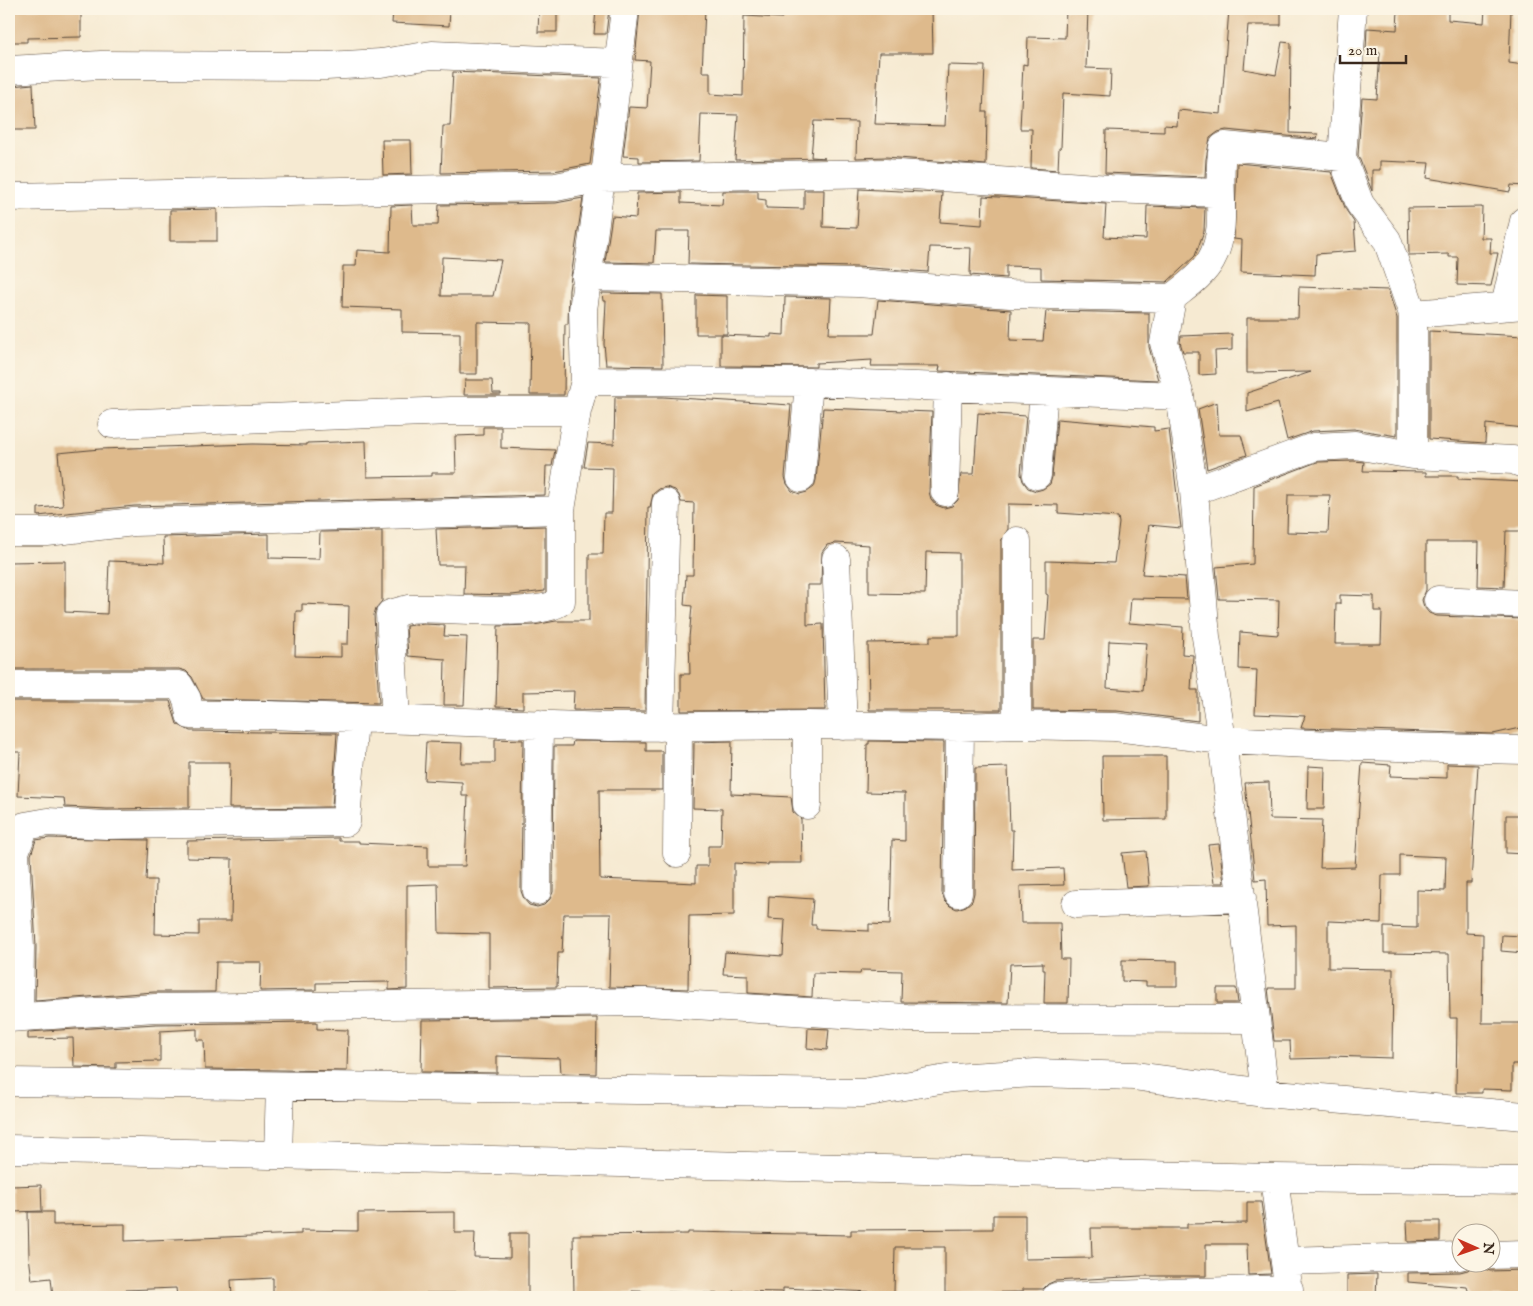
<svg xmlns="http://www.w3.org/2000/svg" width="1533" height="1306" font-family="'IM FELL English',serif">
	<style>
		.building { fill: #deba8c; fill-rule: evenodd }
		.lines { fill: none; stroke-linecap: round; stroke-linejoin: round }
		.minor-casing { stroke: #574739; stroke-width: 29 }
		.minor { stroke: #fff; stroke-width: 28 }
	</style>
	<rect width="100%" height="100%" fill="#fcf5e5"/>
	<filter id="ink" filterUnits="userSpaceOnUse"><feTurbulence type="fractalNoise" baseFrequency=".02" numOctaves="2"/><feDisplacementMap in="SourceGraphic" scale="10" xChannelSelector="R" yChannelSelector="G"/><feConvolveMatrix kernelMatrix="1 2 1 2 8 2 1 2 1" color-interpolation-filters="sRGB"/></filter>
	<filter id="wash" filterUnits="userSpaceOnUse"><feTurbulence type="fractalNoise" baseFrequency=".0096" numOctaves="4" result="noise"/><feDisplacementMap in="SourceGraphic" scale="20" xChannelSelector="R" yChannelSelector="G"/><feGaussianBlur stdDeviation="1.12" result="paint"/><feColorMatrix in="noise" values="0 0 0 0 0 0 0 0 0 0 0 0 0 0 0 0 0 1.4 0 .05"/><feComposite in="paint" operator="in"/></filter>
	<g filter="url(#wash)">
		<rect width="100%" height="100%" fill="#f6ead2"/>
		<g id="blocks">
			<path class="building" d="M9 9H81V37L27 38V42H9Z
				M393 9H450L449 26 392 23Z
				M539 9H557V32H538Z
				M596 9H609L606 34H594Z
				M640 9H705L702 72H710V94L743 96 744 16 782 18V9H932L933 53H879L875 124 945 126 948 65 985 66 983 112H987L986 165 886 157 856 158 857 122 814 121 811 157 825 158 735 160 738 115 701 114 699 161 639 162V157L623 156 629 107 647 108 650 61 635 60Z
				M1066 9H1088L1086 68 1111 69 1110 96 1063 93 1061 148H1059L1058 170 1031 168 1032 129H1020L1023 64 1027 65 1028 37 1065 38Z
				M1229 9H1281V25H1248L1244 69 1276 75 1282 42 1291 43 1290 133 1318 134 1317 139 1226 130 1218 132 1210 138 1206 159 1205 177 1105 173 1106 130 1164 132V125L1177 126 1178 110 1221 114Z
				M1398 9H1448V20L1484 23 1485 9H1511L1509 63 1524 65V186L1511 185 1510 192 1427 178 1429 163 1380 161V170H1372V191L1358 155 1362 98 1377 99 1380 52 1366 51 1367 28 1397 30Z
				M453 72 601 78 590 164 554 171 441 173 443 126H450Z
				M33 84 35 130H12L11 86Z
				M382 140H411L412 174 383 175Z
				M1237 163 1331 172 1346 210 1354 222 1356 251 1316 254 1315 275 1241 272 1242 240 1234 239Z
				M859 189 942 193 940 222 982 225 983 196 1106 204 1104 237 1146 239 1147 206 1205 208 1204 231 1195 256 1167 282 1041 279V267L1006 266V278L970 275 971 248 930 247 928 272 857 267 688 264 689 231H656L654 263 605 262 612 216 636 218 637 193 681 192V203L722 205 723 191H758V199L766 200V208L804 209V190H824L823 227 857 228Z
				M583 198 569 290 568 324H565L564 395H530L531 323 477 322V374H460V333L402 332V309L342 307 343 266H356L357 250 390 252 391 206 412 205 413 225H438L439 205 556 203ZM442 257 501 260 493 296H441Z
				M1482 207 1481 238H1491L1490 253H1498L1491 286 1457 285 1458 257H1449V254L1409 255 1408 208Z
				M217 209V241H170V210Z
				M1299 287 1388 290 1397 318V436L1354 429 1313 431 1287 440 1278 403 1247 412V393L1311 372 1247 373V318H1298Z
				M602 293 662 294 663 366 606 365 604 344 606 301H603Z
				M696 295 727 296V334H696Z
				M785 297 831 298 829 334H874L878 300 1011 310 1010 340 1043 341 1046 311 1149 313V347L1158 380 939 371 940 366H871L872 360 816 363V367L721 366V335L771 337V334L784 335Z
				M1429 331 1524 336V428L1486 424 1485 443 1429 439Z
				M1232 334V350L1215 351 1216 374 1199 375V352H1183L1180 342 1181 336Z
				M465 380H492L493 393H501V395H464Z
				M615 397H663L791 405 785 477 787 484 792 491 800 494 807 492 814 487 816 480 823 408 932 412 929 492 931 499 936 505 944 508 952 506 958 500 961 474H974L978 413 1026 416 1021 474 1023 481 1028 488 1036 491 1043 489 1050 484 1052 477 1057 419 1154 427V431L1169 429 1181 528 1149 525 1142 574 1185 577 1187 599 1131 598 1129 623 1183 627 1182 654 1193 655 1191 690H1198V721L1117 711 1033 710V640H1045L1048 595 1046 594V561L1114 563 1119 523 1118 517 1058 513V505L1008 504V529L1001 541V710H869L868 643 930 642V636H959V553L926 552 925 594 869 593V545L836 543 827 545 822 552 821 585H807V625L823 624 825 710 681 711V674H690L689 638 692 606 684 605 686 575H693L694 503 681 502 679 495 675 490 666 487 659 489 653 494 650 507H648L645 711 573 710 574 691 523 692V708L496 707 498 626 534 625 556 621H589V554H603L604 513H612L613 468 584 467 588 443 614 444ZM1109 641 1147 643 1143 691 1107 688Z
				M1217 402 1219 435H1241L1247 455 1207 469 1198 409Z
				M483 427H501V448L555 450 552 466H546L545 495 134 506 38 516V508L63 506 58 453 100 449 253 444 307 445V443L366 441 367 477 432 476V473H456L455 436 483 435Z
				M1354 461 1364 462 1363 471 1426 472V476H1458V479L1524 482V531H1506L1504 587 1478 586 1479 542H1426V590L1422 600 1424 607 1429 613 1437 616 1524 619V727L1493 734 1301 728 1305 716 1255 714 1257 670 1239 669 1240 632 1278 635 1279 600 1219 599 1216 567 1253 564 1254 486 1317 462ZM1288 495H1330L1328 533 1287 532ZM1340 595 1374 596V611H1382L1381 644H1335L1336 604H1340Z
				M545 526V591L512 595 464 594 465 565H438L436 529Z
				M382 531V601L376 608 374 615 379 703 203 699 192 677 186 671 179 669H9V562L65 561V612L107 614 109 561 164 563 163 537 269 534V558L319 559 320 532ZM302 604 349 606 348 644H341V657L295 656 296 611H302Z
				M424 624 445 625 444 636 467 637 464 705H444L445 659 408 656 406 626Z
				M9 701H170L177 724 190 731 337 733 332 807 229 808 230 762H189V808L107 809 65 807 64 798 18 796 20 752H9Z
				M495 739 523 740 521 891 524 899 529 905 537 907 544 905 550 899 553 892 554 746H572L573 741 646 742V751H662V790H599L600 879 696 883V866H708V846H721L722 809 693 808 694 742 732 741 731 794 791 797 793 812 801 819 802 863H768V865L734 863V915L689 916 688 989 609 987 611 914H564L562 953H558L557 987 489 988V934L439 933 438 884 407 885V989L389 990V982L316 983V990L260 991 261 962H216L215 992H154L35 1001 36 947 31 855 36 840 49 838 148 840 146 880H156L155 934 199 935V921H231L232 859 187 858V841L339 838V841H359V843L428 846V866H465L468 796H462V782L424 780 426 742 462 743 461 763H495Z
				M869 741 944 742 942 893 945 901 950 906 957 909 966 906 972 901 974 893 975 768 1008 767 1010 830H1013L1012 870 1063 868 1064 885 1020 886 1021 923H1060L1061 959H1069L1068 1003H1044L1045 970H1043V963L1010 964 1008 1003 901 1002 902 971 861 970 860 974 813 973 812 997 748 993V975L723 974 725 952 783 956 785 920 768 919 769 896 813 899 811 925H816V929L869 931V924L890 925 892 840 905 841V793L866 792 867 744H869Z
				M1102 756H1166V819L1103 820Z
				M1362 763 1391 765 1390 776 1447 778V764L1478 765 1471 883H1466V933L1483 934 1482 1023H1524V1064H1512V1090L1482 1089V1093H1456L1457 1018H1450L1449 954 1384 953V927L1417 928V890L1445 891 1446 857 1400 855V875H1382L1381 923 1328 921V968L1393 969 1392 1058 1330 1056V1058L1291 1059 1290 1041H1274L1268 988H1296V925L1267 926 1266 879 1255 880 1245 783 1269 782 1270 819 1322 820 1320 868 1355 867Z
				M1308 766 1325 767 1324 809H1307Z
				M1506 815H1524V854L1506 853Z
				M1219 844 1224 883H1214L1208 845Z
				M1146 851 1149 886 1126 887 1122 853Z
				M1502 935 1524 936V953L1501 951Z
				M1122 960 1177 961V986H1146V982L1122 981Z
				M1217 988H1236L1238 1003H1217Z
				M597 1018 596 1074 561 1073 560 1058 497 1056V1073L421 1072 422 1020Z
				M317 1022V1029L348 1030 347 1071 205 1069 204 1040H197V1029L160 1031V1061L116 1062V1068L74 1067 73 1038 28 1039V1032L156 1024Z
				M808 1028 829 1029 827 1050 807 1048Z
				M41 1185 42 1211 13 1212 12 1186Z
				M1247 1202H1261L1271 1274 1248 1275 1247 1244H1206V1276H1141L1055 1281 1048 1284 1043 1289H1023V1292L945 1293V1247H895L894 1293 783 1288V1292L733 1291V1294L632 1291V1293L574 1295 573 1235 688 1234V1232L851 1235V1230L993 1229V1215H1025V1259L1092 1258 1091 1228H1187V1224L1247 1223Z
				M28 1212H53V1225L125 1224V1241L301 1234V1230L358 1231V1213L455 1212V1233H475L474 1257 510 1258V1233H528V1293H426V1297L305 1295 273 1297V1278L231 1280 232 1297H177L176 1288 125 1290V1296L53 1297 51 1278 32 1280 29 1256Z
				M1407 1221H1440V1241L1408 1242Z
				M1474 1264 1490 1271 1523 1270 1524 1297H1470L1467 1287 1408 1282V1273L1460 1272 1468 1270Z
				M1377 1274 1376 1297H1347V1275Z"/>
		</g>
	</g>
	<g filter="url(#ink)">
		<use href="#blocks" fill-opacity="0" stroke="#574739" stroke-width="1"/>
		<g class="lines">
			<g class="minor-casing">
				<path id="minor" d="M1353 9 1342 157 1360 204 1387 240 1413 314V455
					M9 70 101 65 326 66 381 63 432 55 618 63
					M9 197 556 187 601 178 885 173 1110 189 1220 193
					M586 277 857 283 1010 294 1172 298
					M1505 306 1524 221
					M1413 314 1524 305
					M585 381 809 382 1180 396
					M112 424 451 411H577
					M1037 475 1044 391
					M801 478 809 382
					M1194 491 1314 447 1355 445 1413 455 1513 460 1524 464
					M945 492 948 386
					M9 532H47L134 522 561 510
					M1017 541V725
					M836 559 843 726
					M1438 600 1524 604
					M9 685H179L187 699 190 715H267L610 727 807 725 960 727 1017 725 1115 727 1222 740 1356 746 1524 750
					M396 719 390 614C396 612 403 610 409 609 441 606 540 619 561 601V510L577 411 585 381 583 310 601 178 606 168 625 9
					M660 727 666 503
					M807 805V725
					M15 852 20 948 19 1017
					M677 853 678 728
					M9 857 15 852 25 826 48 822 107 825 346 822 354 719
					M537 891 539 724
					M958 893 960 727
					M1076 904 1242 898
					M9 1018 155 1008 646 1002 907 1018 1255 1019
					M9 1082 862 1093 952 1078 1036 1073 1134 1076 1265 1093 1524 1116
					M1265 1093 1222 740 1206 637 1194 491 1180 396 1164 343 1172 298C1185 287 1203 275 1211 260 1230 227 1215 183 1223 147L1225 146 1342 157
					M9 1149 1274 1178 1524 1181
					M278 1155 280 1086
					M1274 1178 1287 1278
					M1490 1255 1524 1254
					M1285 1261 1460 1256
					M1056 1297 1289 1289"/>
			</g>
			<use href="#minor" class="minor"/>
		</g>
	</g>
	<rect width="1533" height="1306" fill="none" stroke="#fcf5e5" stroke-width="30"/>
	<g transform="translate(1476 1248) rotate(92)"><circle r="24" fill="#fcf5e5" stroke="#afa495"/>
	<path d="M0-4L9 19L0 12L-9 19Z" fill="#c8321e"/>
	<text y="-8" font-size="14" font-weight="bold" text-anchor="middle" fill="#3b2a1e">N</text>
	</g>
	<path d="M1340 55v8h66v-8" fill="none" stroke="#3b2a1e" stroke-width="2.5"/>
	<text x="1348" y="55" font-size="15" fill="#3b2a1e" stroke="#fcf5e5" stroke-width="4" paint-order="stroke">20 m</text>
</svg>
